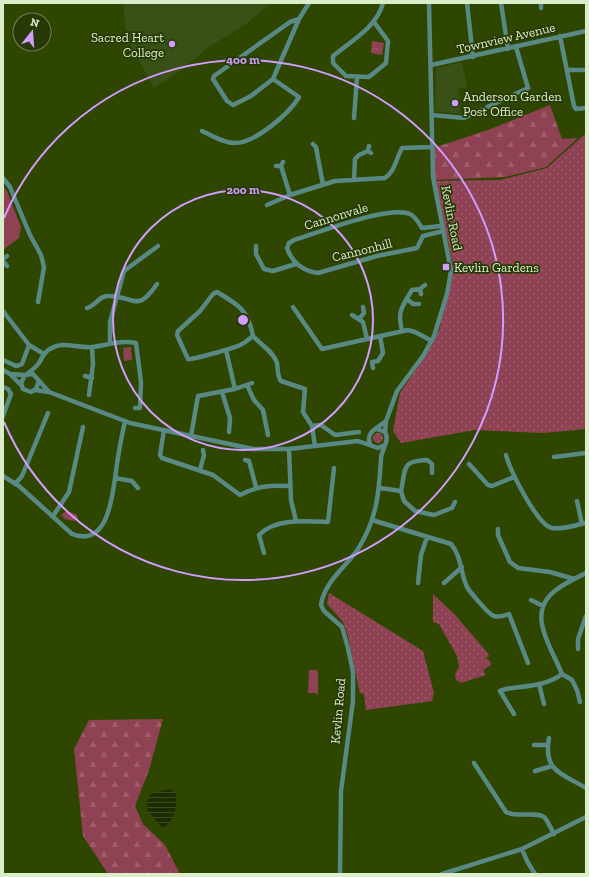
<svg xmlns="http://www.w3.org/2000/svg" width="589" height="877" font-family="'Zilla Slab',serif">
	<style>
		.built { fill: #395017 }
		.grass { fill: url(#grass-dots) }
		.forest { fill: url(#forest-firs) }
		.park { fill: url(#park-crowns) }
		.pitch { fill: #8f4253 }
		.water { fill: url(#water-rules) }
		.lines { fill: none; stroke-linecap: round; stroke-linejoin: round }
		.minor { stroke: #598984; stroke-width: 4.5 }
		.ring { fill: none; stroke: #d19dfe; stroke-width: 2 }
		.poi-dot { fill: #d19dfe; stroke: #273a06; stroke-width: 1.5 }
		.labels { text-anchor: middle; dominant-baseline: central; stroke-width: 3.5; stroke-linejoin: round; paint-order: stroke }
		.poi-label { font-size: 13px; fill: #dbecc9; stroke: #273a06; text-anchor: start }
		.street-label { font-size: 13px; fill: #dbecc9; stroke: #273a06 }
		.centre { fill: #d19dfe; stroke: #273a06; stroke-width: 2 }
		.ring-label { font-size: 12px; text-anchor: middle; font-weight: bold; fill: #d19dfe; stroke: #273a06; stroke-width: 3.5; stroke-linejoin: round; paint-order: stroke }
	</style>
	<defs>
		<pattern id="grass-dots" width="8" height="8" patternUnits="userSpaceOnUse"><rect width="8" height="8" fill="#8f4253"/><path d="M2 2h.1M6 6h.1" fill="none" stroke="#9e5d6a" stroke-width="1.8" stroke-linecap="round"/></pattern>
		<pattern id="forest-firs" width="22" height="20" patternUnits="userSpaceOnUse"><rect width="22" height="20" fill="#8f4253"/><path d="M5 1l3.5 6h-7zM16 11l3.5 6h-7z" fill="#9e5d6a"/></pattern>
		<pattern id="park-crowns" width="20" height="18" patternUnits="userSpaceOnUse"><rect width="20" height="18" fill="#8f4253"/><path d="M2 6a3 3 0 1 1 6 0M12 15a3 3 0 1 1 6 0" fill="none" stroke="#9e5d6a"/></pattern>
		<pattern id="water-rules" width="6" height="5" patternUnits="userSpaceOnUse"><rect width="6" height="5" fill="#1d2d01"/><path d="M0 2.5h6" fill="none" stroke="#3d4c25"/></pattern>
	</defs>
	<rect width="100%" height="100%" fill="#2e4600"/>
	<path class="built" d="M123 3H271L246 24 206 49 183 69 154 88 127 39Z
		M462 62 467 87 458 89 461 114 435 111 436 68Z"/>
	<path class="grass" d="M584 135H586V429L543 433 475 430 401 443 393 431 400 393 429 350 439 330 453 272 452 261 435 181 500 180 547 168Z
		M373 438a5 5 0 1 1 10 0a5 5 0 1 1-10 0Z
		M329 593 423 651 434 693 432 701 366 710 364 694 360 693 359 689 348 636 343 622 327 604Z
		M433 594 455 615 487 652 489 656 478 662 486 675 461 683 456 680 455 674 459 667 457 656 439 624 433 622Z"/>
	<path class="forest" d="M550 105 562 139 578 138 546 167 505 177 434 180 433 148 488 130Z
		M163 719 149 770 135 806 143 824 165 845 180 874H108L83 836 74 749 89 720Z"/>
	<path class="park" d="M372 41 384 43 382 55 371 53Z
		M131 347 132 360 124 361 123 348Z
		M66 511 76 514 78 519 74 521 65 519 61 515Z
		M486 658 490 661 491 665 483 670 478 662Z"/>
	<path class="pitch" d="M3 186 7 191 21 227 19 238 3 250Z
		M309 670H317L318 672V695L315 693H308Z"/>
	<path class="water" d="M170 789 175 792C179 804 174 824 162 828L147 810V802L150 794Z"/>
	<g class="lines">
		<path class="minor" d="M467 3 473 57
			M501 3 508 49
			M541 8V3
			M299 19 290 22 214 76 213 79 227 101 233 105 251 96 273 79 299 19 309 3
			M374 22 388 41 386 63 369 77 346 76 333 63V56C351 41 377 27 383 3
			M560 36 574 106 576 109 586 108
			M431 65 586 31
			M567 70H586
			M432 115 464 118 528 88 516 47
			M354 118 357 78
			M202 131C213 136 223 143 235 143 255 143 289 114 299 97L273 79
			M313 144 316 147 323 185
			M369 146 368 151 371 153
			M276 166H281L283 162
			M281 166 290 195
			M3 178 10 187 30 235 41 255 44 267 38 302
			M354 179 355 159 359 155 368 151
			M267 205 290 195 335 181 385 178C395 171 396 159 402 148L432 147
			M441 226 422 228C419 223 415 216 410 214 388 205 318 233 294 240L289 243 287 248C292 262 303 271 318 273L377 256 417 248 423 236 443 231
			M256 246V254L264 269 273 271 296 264
			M3 259 7 256
			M3 261 7 266
			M217 292C239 305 248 310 253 336 249 339 245 343 240 345 234 348 192 360 188 359L177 335 178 331 200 311 213 294Z
			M421 294 420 289 425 285
			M407 299 413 304H419
			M293 307 322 349 408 330 415 332 432 341
			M87 308C96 306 99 295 109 296 136 297 137 313 157 284
			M3 311 29 345 44 354
			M352 315 363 322 367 339
			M359 319 364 313 363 307
			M402 331C397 311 402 307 412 290L420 289
			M253 336C260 344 274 352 277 363 278 369 277 376 281 381L305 389 303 412 312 426 315 446
			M110 343V322L124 271 158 246
			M226 350 235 389
			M3 360 16 366 22 364 29 345
			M373 368 372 362 378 361 383 353 380 336
			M3 370 10 374 25 375
			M10 374 21 385
			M27 374C31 371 36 367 39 363 42 358 44 352 50 349 64 340 78 349 93 347 108 345 121 340 136 343L141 382 140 408H135
			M85 376 92 378
			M39 381 36 389 31 392 23 389 21 383 25 375 33 374 49 392
			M247 385 254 400 263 410 268 435
			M3 387 8 389 11 394 3 416
			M35 390 49 392 130 423 253 449H289L358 441 378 448 385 445
			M222 392 230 418 229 432
			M89 395 93 364 92 347
			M312 426 321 425 335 435 359 432
			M164 430 160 455 162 458 213 475 240 495C257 486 270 485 289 486
			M385 432 386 421 397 391 423 356 434 336 447 294 451 271 433 177 429 3
			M191 436 198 396 235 389 252 383
			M370 444C365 432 378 428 386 421
			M289 449 291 500 296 521
			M506 455C510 470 537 525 552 528 563 530 575 525 586 523
			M554 457 586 453
			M245 460 249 461 256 487
			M469 464 488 485 492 486 514 477
			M200 470 204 455 203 450
			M3 476 19 486 72 534C111 549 113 488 117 464 119 449 122 435 125 421
			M115 478 132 481 138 488
			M15 484 22 476 48 413
			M380 488 401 491 404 501 415 511 434 515 452 508 455 502
			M401 491C406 468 401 461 427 460L432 464V473
			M577 501 582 524
			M53 516 69 492 83 427
			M372 520 451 544C462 557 460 572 467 587 470 592 486 611 492 615 497 618 504 616 509 614L528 663
			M498 529V535L510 562 518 568 550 572 574 579
			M264 553 259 535C275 518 307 521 328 522L334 468
			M418 583 421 555 427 537
			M444 583 462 567
			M531 600 543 606
			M578 649V639L586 616
			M562 674C551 646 525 613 556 590 565 583 576 578 586 573
			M562 674 572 680 577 690 580 702
			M539 684 544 704
			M514 714 500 691 506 689C524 686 547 686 562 674
			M549 738C543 771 561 773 586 788
			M534 745H548
			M474 763 506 812C517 818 536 811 544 817 548 821 551 829 554 834
			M535 771 552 766
			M522 849 527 861 535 874
			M340 874 341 791 353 701V672L348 648 342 627 324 611 321 605C324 582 346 567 358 549 377 519 379 493 381 458 382 449 390 440 385 432L377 429
			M442 874 522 849 586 817"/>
	</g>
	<g class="ring">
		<circle cx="243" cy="320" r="130"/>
		<path d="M4 218A260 260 0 1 1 4 422"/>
	</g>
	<g class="poi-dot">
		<circle cx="172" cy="44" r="4"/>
		<circle cx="455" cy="103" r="4"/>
		<rect x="442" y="263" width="8" height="8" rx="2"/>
	</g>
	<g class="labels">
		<g class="poi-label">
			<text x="164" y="37" text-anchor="end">Sacred Heart<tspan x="164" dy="15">College</tspan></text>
			<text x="463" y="96">Anderson Garden<tspan x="463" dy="15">Post Office</tspan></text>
			<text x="454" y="267">Kevlin Gardens</text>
		</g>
		<g class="street-label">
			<text transform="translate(506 38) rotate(-13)">Townview Avenue</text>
			<text transform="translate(336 216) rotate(-17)">Cannonvale</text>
			<text transform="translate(452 218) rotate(79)">Kevlin Road</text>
			<text transform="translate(362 250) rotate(-14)">Cannonhill</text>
			<text transform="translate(338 711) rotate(-85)">Kevlin Road</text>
		</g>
	</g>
	<circle cx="243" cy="320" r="6" class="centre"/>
	<g class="ring-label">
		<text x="243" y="64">400 m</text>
		<text x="243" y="194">200 m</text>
	</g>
	<rect width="589" height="877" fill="none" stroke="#dbecc9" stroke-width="8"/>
	<g transform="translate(32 32) rotate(17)"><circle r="19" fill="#273a06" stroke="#6f8154"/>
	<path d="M0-3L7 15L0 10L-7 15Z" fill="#d19dfe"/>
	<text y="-6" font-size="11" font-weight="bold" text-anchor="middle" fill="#dbecc9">N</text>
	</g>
</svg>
